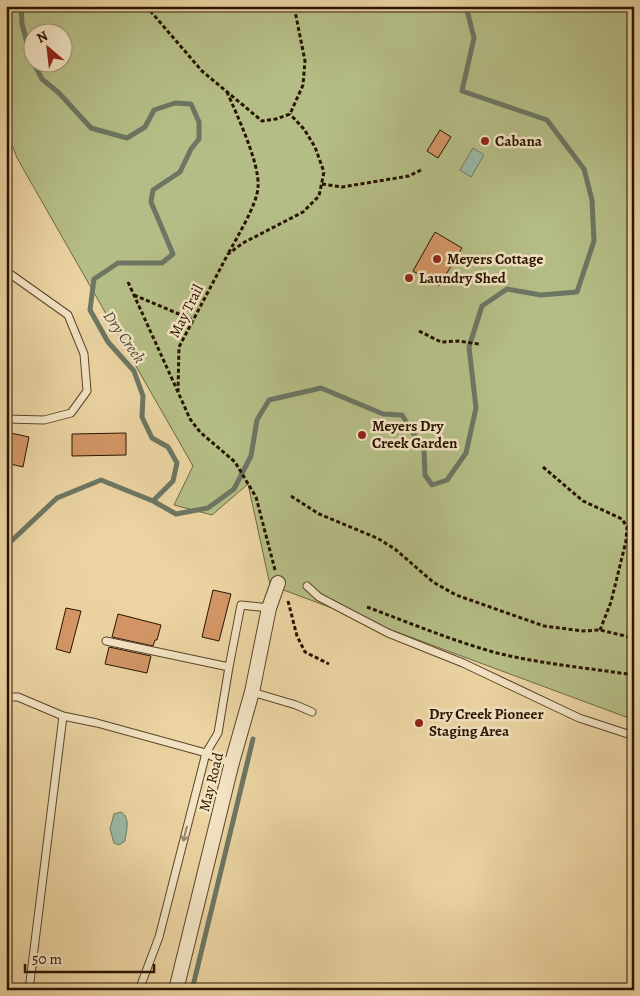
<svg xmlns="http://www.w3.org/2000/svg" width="640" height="996" font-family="Alegreya,serif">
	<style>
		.green { fill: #b5bd86; stroke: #6f6844; fill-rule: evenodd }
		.water { fill: #98b8a4; stroke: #6c7663 }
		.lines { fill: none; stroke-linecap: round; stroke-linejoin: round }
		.stream { stroke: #6c7663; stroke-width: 5 }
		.building { fill: #d39565; stroke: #291401 }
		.lane-casing { stroke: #5a4429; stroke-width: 9 }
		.street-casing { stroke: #5a4429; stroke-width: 16 }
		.path { stroke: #291401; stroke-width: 3; stroke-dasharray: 4 2.5; stroke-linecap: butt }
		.lane { stroke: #f2e3c3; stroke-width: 7 }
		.street { stroke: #f2e3c3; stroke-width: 14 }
		.oneway { stroke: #98866c }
		.poi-dot { fill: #8f2418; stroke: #f2e3c3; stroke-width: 2 }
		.labels { text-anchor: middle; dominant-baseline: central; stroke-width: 5; stroke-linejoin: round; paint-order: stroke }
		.poi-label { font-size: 15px; font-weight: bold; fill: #291401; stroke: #f2e3c3; text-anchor: start }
		.street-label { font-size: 15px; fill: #291401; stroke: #f2e3c3 }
		.water-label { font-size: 16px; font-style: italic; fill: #504d3a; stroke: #f2e3c3 }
	</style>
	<rect width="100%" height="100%" fill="#ebd4a2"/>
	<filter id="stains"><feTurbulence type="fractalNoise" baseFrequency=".004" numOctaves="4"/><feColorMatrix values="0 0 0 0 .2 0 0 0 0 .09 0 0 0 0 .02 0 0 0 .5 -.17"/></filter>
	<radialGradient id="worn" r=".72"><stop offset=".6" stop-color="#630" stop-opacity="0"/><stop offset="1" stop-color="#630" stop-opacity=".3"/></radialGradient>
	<path class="green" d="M6 6H634V720L270 585 248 484 212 515 174 505 193 466 17 158 6 129ZM32 32H62V62H32Z"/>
	<path class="water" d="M473 148 484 155 471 177 460 170Z
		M121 812C131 818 126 831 125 841L119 845 114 843 110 829 114 814Z"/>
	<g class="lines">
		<path class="stream" d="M21 6 22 24 32 61
			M33 62 42 79 59 93 91 128 127 138 145 127 154 110 175 103 191 104 199 122V139L191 149 180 172 153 190 151 202 173 254 162 263H118L94 279 90 310 108 342 134 371 143 396 142 417 152 438 168 447 177 463 173 481 153 501
			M6 546 57 498 101 480 153 501 176 514 208 508 234 489 251 456 257 420 269 400 321 388 383 414 402 415 424 450 425 475 432 485 447 480 466 453 476 408 469 347 482 306 507 289 541 295 577 292 594 241 592 200 584 169 547 120 462 91 474 38 466 6
			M192 990 253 739"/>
	</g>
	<path class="building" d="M440 130 451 137 438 158 427 151Z
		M435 232 462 248 439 286 413 271Z
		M6 432 29 437 23 467 6 463Z
		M126 433V455L72 456V434Z
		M213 590 231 594 219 641 202 637Z
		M66 608 81 611 70 653 56 649Z
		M118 614 161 625 157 640H155L153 646 112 637Z
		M109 647 151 656 147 673 105 664Z"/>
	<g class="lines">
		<g class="lane-casing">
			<path id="lane" d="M6 271 68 315 84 354 87 391 71 413 44 420 6 419
				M307 586 319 597 388 633 463 663 579 718 634 736
				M106 641 229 667 218 733 206 753 217 759 232 762
				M229 667 241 605 269 608
				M252 692 296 705 312 712
				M6 697H18L63 716 97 723 206 753 159 937 139 990
				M29 990 63 716"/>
		</g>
		<g class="street-casing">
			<path id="street" d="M176 990 231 766 252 692 269 608 278 583"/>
		</g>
		<path class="path" d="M146 6 202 71 262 121 276 119 290 114 303 85 305 61 294 6
			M227 92C237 115 260 164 258 187 257 205 237 237 228 254
			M322 184 342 187 409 176 423 169
			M128 282 178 392
			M134 295 193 320
			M419 331 441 342 458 341 479 344
			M543 467 583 501 622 519 627 527 626 541 611 602 600 630
			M291 496 319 514 377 538 395 549 433 582 456 595 544 626 583 631 600 630 634 638
			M275 570 256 497 235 462 200 432 190 419 178 392 179 347 228 254 243 243 303 212 319 196 324 172 315 147 304 129 290 114
			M288 601 297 636 305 652 329 664
			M367 607C410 623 453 641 497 653 542 664 588 668 634 675"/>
		<use href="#lane" class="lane"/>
		<use href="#street" class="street"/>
	</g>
	<defs><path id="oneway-shaft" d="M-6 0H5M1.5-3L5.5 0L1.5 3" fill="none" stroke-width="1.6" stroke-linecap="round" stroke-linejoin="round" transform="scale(1.25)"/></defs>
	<use class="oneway" href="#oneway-shaft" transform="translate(185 834) rotate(104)"/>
	<g class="poi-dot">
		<circle cx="485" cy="141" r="5"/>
		<circle cx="437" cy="259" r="5"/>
		<circle cx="409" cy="278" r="5"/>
		<circle cx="362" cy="435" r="5"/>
		<circle cx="419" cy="723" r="5"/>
	</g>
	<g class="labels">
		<g class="poi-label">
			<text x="495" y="141">Cabana</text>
			<text x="447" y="259">Meyers Cottage</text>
			<text x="419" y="278">Laundry Shed</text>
			<text x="372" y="426">Meyers Dry<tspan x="372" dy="17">Creek Garden</tspan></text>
			<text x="429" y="714">Dry Creek Pioneer<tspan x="429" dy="17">Staging Area</tspan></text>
		</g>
		<g class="street-label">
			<text transform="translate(186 311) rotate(-63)">May Trail</text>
			<text transform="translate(211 782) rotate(-76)">May Road</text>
		</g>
		<g class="water-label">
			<text transform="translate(124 337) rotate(55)">Dry Creek</text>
		</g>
	</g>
	<rect width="640" height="996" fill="none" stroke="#ebd4a2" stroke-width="25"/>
	<rect x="8" y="8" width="625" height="981" fill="none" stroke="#291401" stroke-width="2.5"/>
	<rect x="12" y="12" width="615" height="971" fill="none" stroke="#291401"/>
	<g transform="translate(48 48) rotate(332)"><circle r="24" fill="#f2e3c3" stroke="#a29075"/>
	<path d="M0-4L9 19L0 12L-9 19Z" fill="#8f2418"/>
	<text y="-8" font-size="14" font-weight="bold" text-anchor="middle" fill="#291401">N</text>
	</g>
	<path d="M25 964v8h129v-8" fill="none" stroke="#291401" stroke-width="2.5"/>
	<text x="32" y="964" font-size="15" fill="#291401" stroke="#f2e3c3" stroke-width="4" paint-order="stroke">50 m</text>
	<rect width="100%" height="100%" filter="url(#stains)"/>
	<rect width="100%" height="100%" fill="url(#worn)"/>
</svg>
